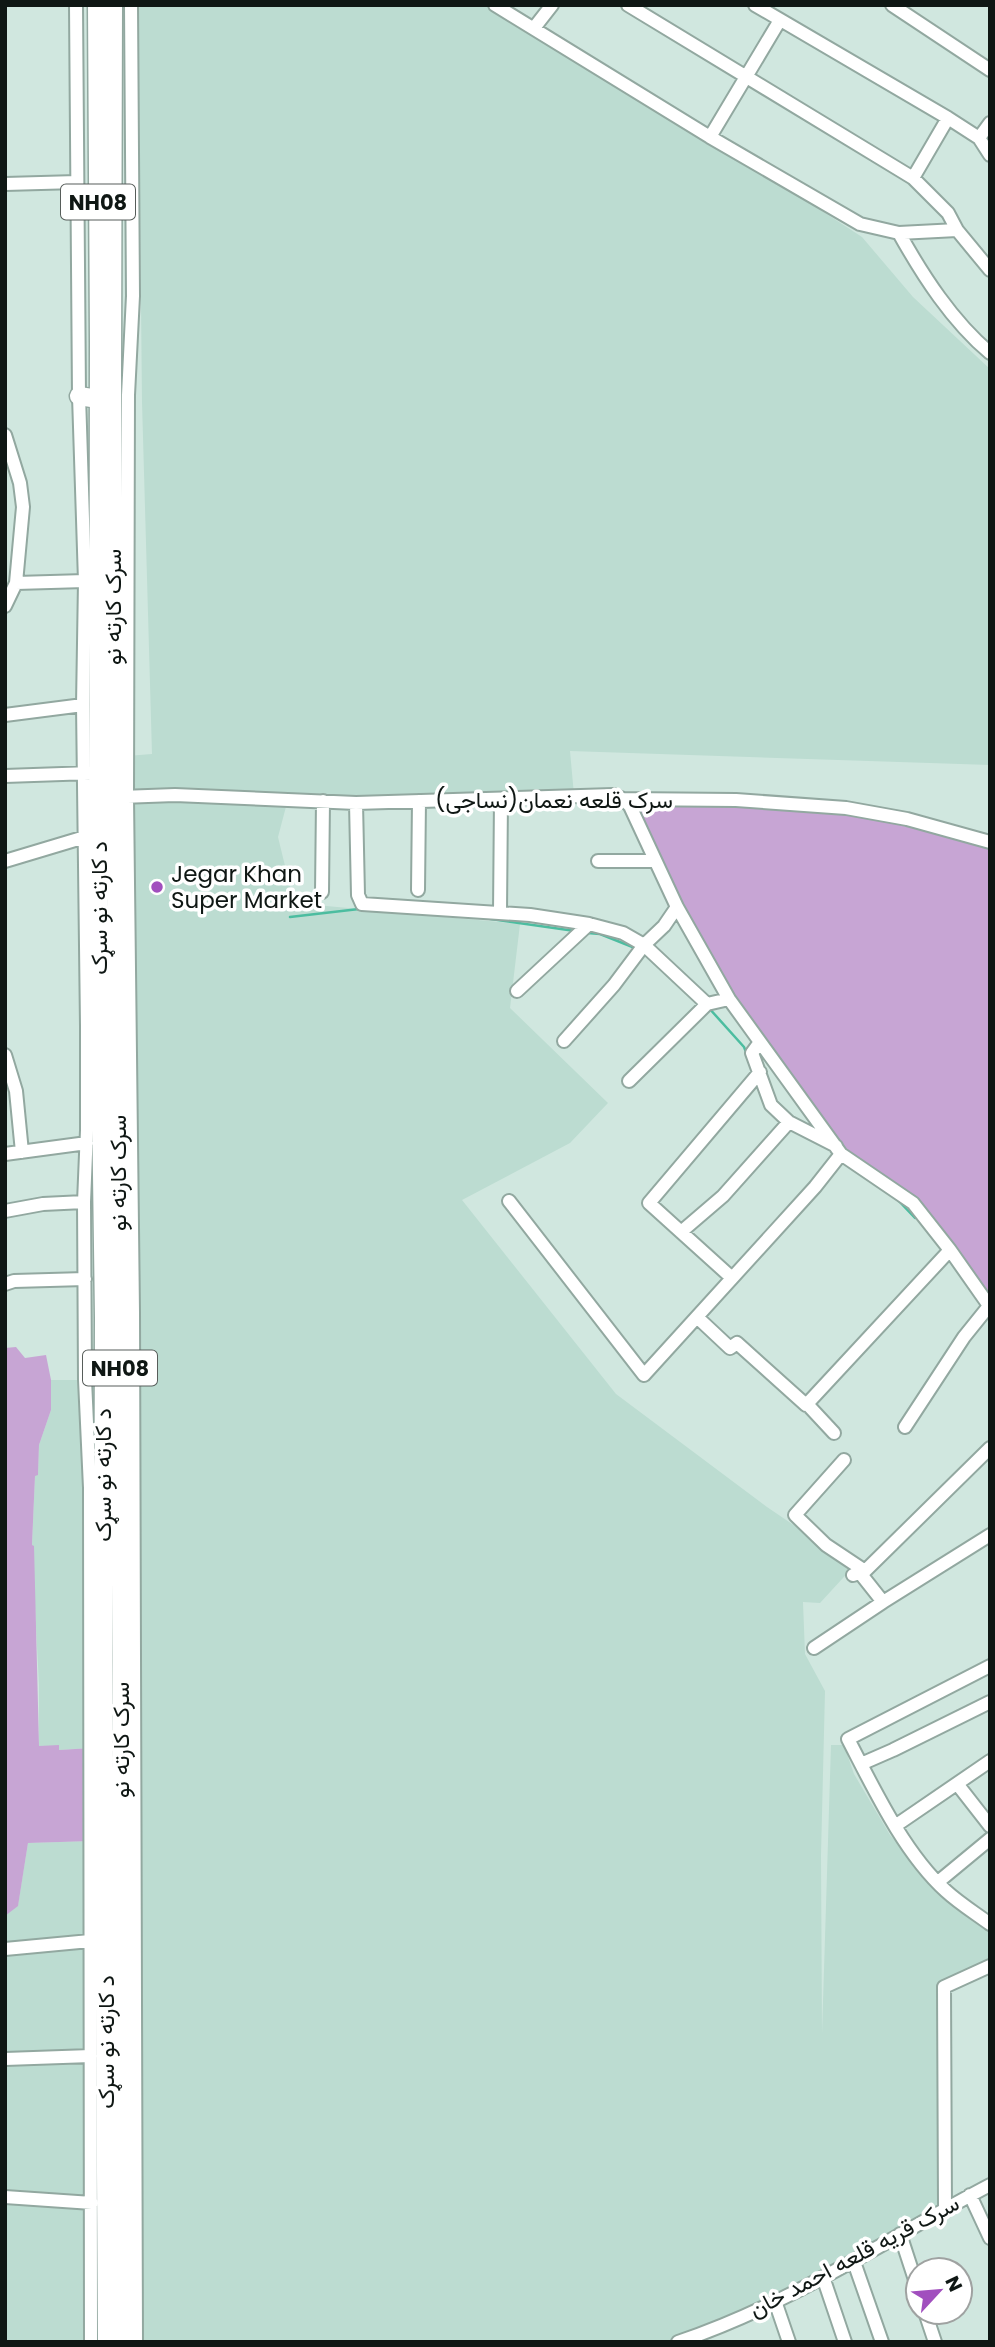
<svg xmlns="http://www.w3.org/2000/svg" width="995" height="2347" font-family="Poppins,Vazirmatn,sans-serif">
	<style>
		.built { fill: #bcdcd1 }
		.green { fill: #c7a5d4 }
		.lines { fill: none; stroke-linecap: round; stroke-linejoin: round }
		.stream { stroke: #4cbda0; stroke-width: 2.5 }
		.minor-casing { stroke: #92a8a0; stroke-width: 16 }
		.highway-casing { stroke: #92a8a0; stroke-width: 21 }
		.minor { stroke: #fff; stroke-width: 12 }
		.highway { stroke: #fff; stroke-width: 18 }
		.poi-dot { fill: #a14fbe; stroke: #fff; stroke-width: 2.5 }
		.labels { text-anchor: middle; dominant-baseline: central; stroke-width: 7; stroke-linejoin: round; paint-order: stroke }
		.shield { fill: #fff; stroke: #575d5a; stroke-width: 2 }
		.shield-label { font-size: 21px; font-weight: bold; fill: #0f1714 }
		.street-label { font-size: 23px; fill: #0f1714; stroke: #fff }
		.poi-label { font-size: 23px; fill: #0f1714; stroke: #fff; text-anchor: start }
	</style>
	<rect width="100%" height="100%" fill="#d0e7df"/>
	<path class="built" d="M138 5H505L862 237 913 297 990 369V765L570 751 574 795 288 799 278 837 294 903 520 924 510 1008 608 1103 570 1143 462 1200 616 1394 767 1507 854 1566 820 1603 803 1602 805 1654 825 1691 821 1855 822 2034 831 1745H844L854 1774 890 1835 940 1891 990 1926V1964L936 1986 945 2208 854 2262 678 2342H136L127 756 152 754 142 402Z
		M51 1380H85L91 1748 59 1750V1746L39 1747V1685L32 1546 35 1475H38L39 1445 51 1410Z
		M92 1841 91 2342H5V1916L18 1905 28 1843Z"/>
	<path class="green" d="M674 799 846 808 990 842V1307L913 1203 841 1154 729 999 630 806Z
		M16 1347 25 1358 46 1355 51 1380V1410L39 1445 38 1475 35 1476 32 1545 34 1546 39 1746 59 1745V1750L91 1748 92 1841 28 1843 18 1906 5 1916V1348Z"/>
	<g class="lines">
		<path class="stream" d="M290 917 359 909
			M477 917 575 931
			M588 933 600 934 635 948
			M708 1007 744 1047 746 1052
			M896 1198 915 1218"/>
		<g class="minor-casing">
			<path id="minor" d="M76 5 79 396 85 581 83 705 87 1026V1130L84 1202 85 1380 90 1488 91 2342
				M131 5 133 296 128 395 127 797 133 1312 136 2342
				M495 5 710 137 860 224 899 233 957 230 990 270
				M628 5 913 178 948 213 957 230
				M755 5 948 118 979 138 990 155
				M892 5 990 70
				M534 28 552 5
				M710 137 780 20
				M979 138 990 123
				M913 178 948 118
				M5 184 77 182
				M899 233C923 276 952 321 990 353
				M5 435 20 483 23 507 16 583 5 606
				M16 583 85 581
				M5 715 83 705
				M5 776 91 773
				M121 797 175 795 356 803 613 795 623 799 736 800 846 808 907 819 990 842
				M623 799 630 806 677 907 729 999 841 1154 913 1203 950 1250 990 1307
				M356 803 358 895 362 904 530 915 589 924 623 933 644 945 707 1004
				M5 861 85 837
				M598 861H654
				M418 890 419 801
				M322 892 323 801
				M500 912 501 799
				M517 991 589 924
				M564 1041 614 985 644 945 664 926 677 907
				M760 1042 752 1053 771 1105 789 1122 836 1146
				M5 1055 16 1091 22 1152
				M629 1081 707 1004 729 999
				M5 1154 87 1143
				M509 1201 644 1375 815 1187 841 1154
				M5 1211 43 1204 84 1202
				M681 1232 723 1196 789 1122
				M732 1278 649 1203 760 1072
				M5 1284 14 1281 85 1279
				M698 1318 730 1348 737 1343 806 1405 807 1404 834 1433
				M807 1404 950 1250
				M905 1427 964 1337 989 1306
				M844 1460 795 1515 826 1545 865 1571
				M860 1573 883 1602
				M853 1575 865 1571 990 1448
				M814 1648 883 1602 990 1535
				M990 1666 848 1739C874 1789 904 1853 946 1891 959 1903 975 1913 990 1924
				M861 1764 893 1750 990 1702
				M958 1785 990 1826
				M895 1826 990 1761
				M938 1882 990 1839
				M5 1949 90 1941
				M5 2059 91 2056
				M970 2195 990 2238
				M5 2197 92 2203
				M945 2208 944 1987 990 1966
				M900 2234 918 2289
				M854 2262 882 2342
				M823 2277 845 2342
				M775 2301 789 2342
				M925 2312 935 2342
				M678 2342C789 2305 887 2239 990 2185"/>
		</g>
		<g class="highway-casing">
			<path id="highway" d="M97 5 99 342 98 887 104 1318 103 1659 107 2342
				M113 5 112 374 121 1488 123 2342
				M79 396 98 399"/>
		</g>
		<use href="#minor" class="minor"/>
		<use href="#highway" class="highway"/>
	</g>
	<circle class="poi-dot" cx="157" cy="887" r="7"/>
	<g class="labels">
		<g class="shield">
			<rect x="61" y="184.5" width="74" height="35" rx="5"/>
			<rect x="83" y="1350.5" width="74" height="35" rx="5"/>
		</g>
		<g class="shield-label">
			<text x="98" y="202">NH08</text>
			<text x="120" y="1368">NH08</text>
		</g>
		<g class="street-label">
			<text transform="translate(113 607) rotate(-90)">سرک کارته نو</text>
			<text x="554" y="800">سرک قلعه نعمان(نساجی)</text>
			<text transform="translate(99 908) rotate(-90)">د کارته نو سړک</text>
			<text transform="translate(118 1173) rotate(-90)">سرک کارته نو</text>
			<text transform="translate(103 1475) rotate(-90)">د کارته نو سړک</text>
			<text transform="translate(121 1740) rotate(-90)">سرک کارته نو</text>
			<text transform="translate(106 2042) rotate(-90)">د کارته نو سړک</text>
			<text transform="translate(854 2256) rotate(-28)">سرک قریه قلعه احمد خان</text>
		</g>
		<g class="poi-label">
			<text x="171" y="874">Jegar Khan<tspan x="171" dy="26">Super Market</tspan></text>
		</g>
	</g>
	<rect width="995" height="2347" fill="none" stroke="#0f1714" stroke-width="14"/>
	<g transform="translate(939 2291) rotate(64)"><circle r="33" fill="#ffffff" stroke="#9fa2a1" stroke-width="2"/>
	<path d="M0-5L12 26L0 18L-12 26Z" fill="#a14fbe"/>
	<text y="-10" font-size="19" font-weight="bold" text-anchor="middle" fill="#0f1714">N</text>
	</g>
</svg>
